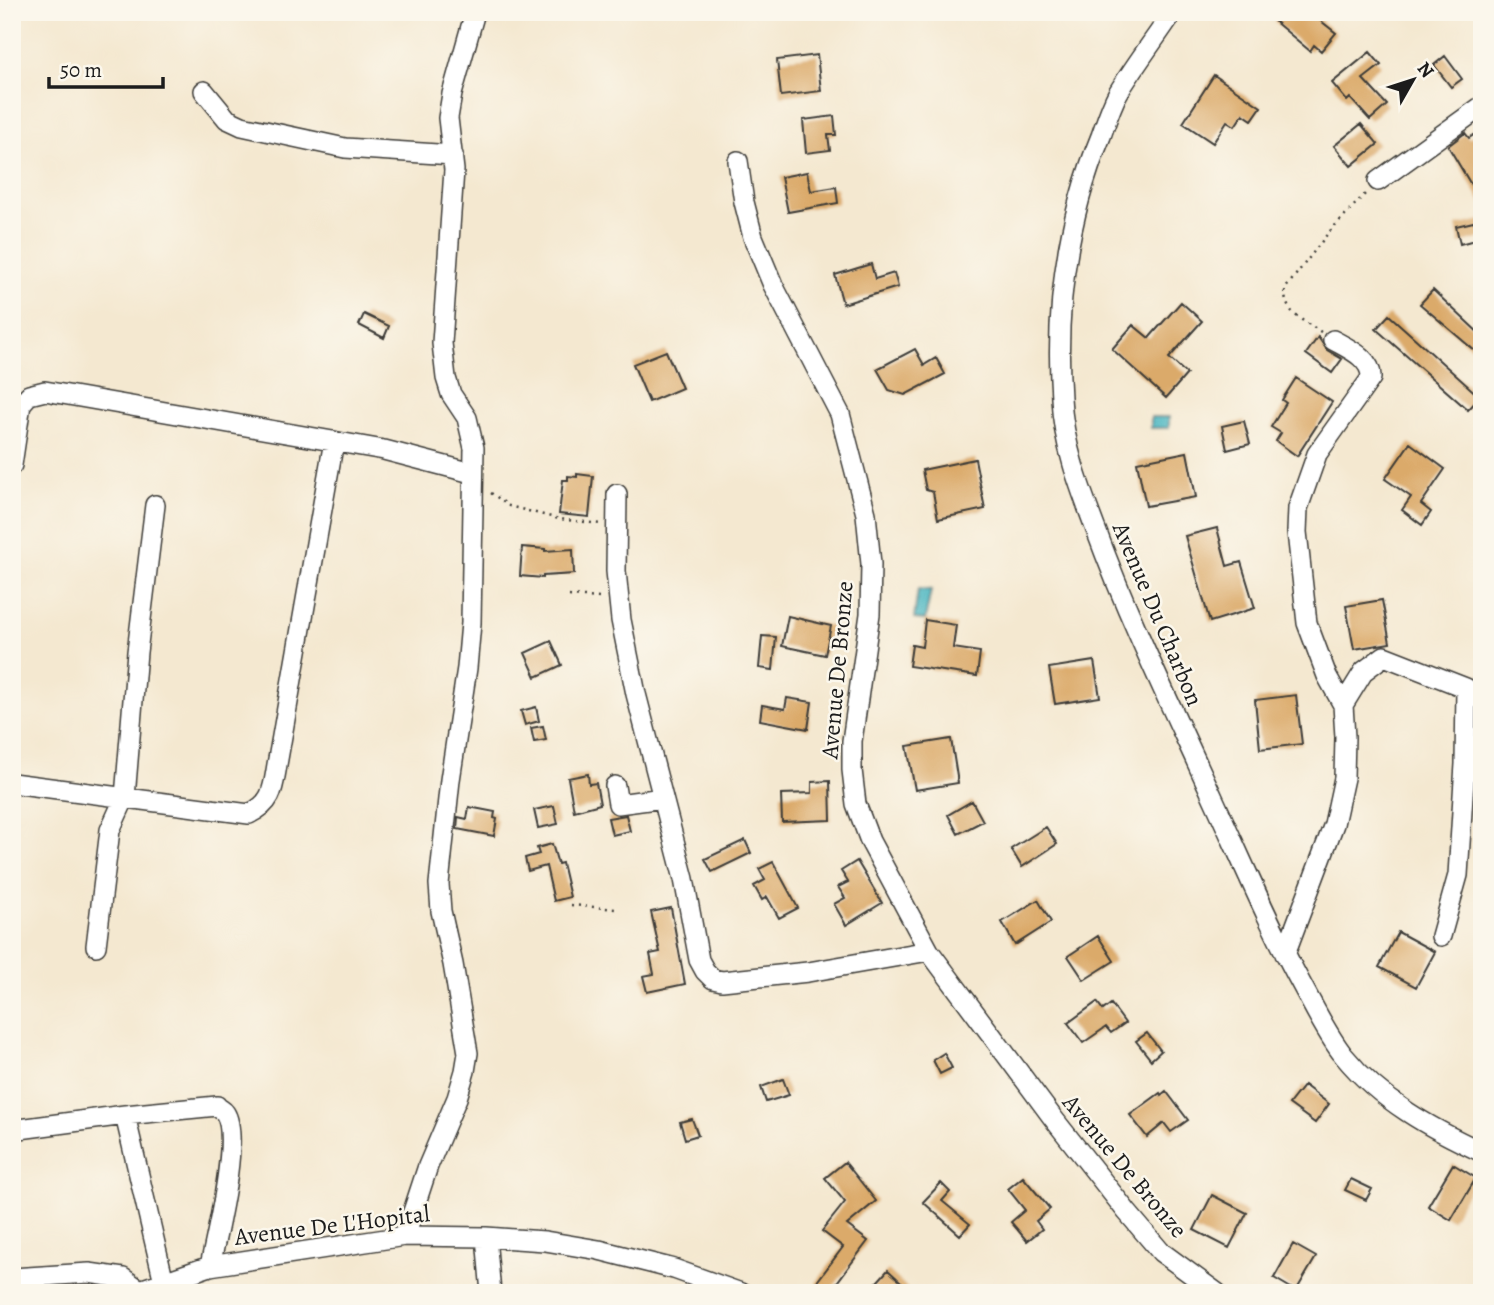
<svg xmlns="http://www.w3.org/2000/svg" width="1494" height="1305" font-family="Alegreya,serif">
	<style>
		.water { fill: #45b4c0; stroke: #30686e; stroke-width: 2 }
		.building { fill: #dbaa6a }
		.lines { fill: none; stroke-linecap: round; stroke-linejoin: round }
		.minor-casing { stroke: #3c3b37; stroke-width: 22 }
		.path { stroke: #3c3b37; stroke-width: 2.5; stroke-dasharray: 2 5; stroke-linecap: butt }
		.minor { stroke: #fff; stroke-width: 19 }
		.labels { text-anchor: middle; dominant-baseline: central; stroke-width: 5; stroke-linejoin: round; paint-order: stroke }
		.street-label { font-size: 24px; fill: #1c1c1c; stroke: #fbf7ec }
	</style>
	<rect width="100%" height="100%" fill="#fbf7ec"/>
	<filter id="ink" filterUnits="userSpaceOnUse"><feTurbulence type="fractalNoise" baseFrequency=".0143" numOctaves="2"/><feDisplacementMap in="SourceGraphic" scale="14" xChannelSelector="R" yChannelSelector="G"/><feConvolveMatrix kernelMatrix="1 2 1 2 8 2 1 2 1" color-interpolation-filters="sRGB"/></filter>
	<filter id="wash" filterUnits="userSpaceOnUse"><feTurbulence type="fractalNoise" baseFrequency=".00686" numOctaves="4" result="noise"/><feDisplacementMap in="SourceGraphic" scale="28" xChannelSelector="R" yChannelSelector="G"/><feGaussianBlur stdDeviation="1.57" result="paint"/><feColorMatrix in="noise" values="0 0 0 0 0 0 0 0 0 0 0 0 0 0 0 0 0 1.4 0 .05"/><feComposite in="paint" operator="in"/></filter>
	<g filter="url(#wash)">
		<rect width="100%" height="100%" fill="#f4e8d0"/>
		<path class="water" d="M1151 417H1169V428H1151Z
			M918 589 931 590 925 620 914 619Z"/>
		<g id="blocks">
			<path class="building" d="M1282 12H1328L1321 21 1336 33 1321 51 1314 45 1310 51 1274 21Z
				M1370 52 1381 65 1363 79 1387 105 1370 120 1350 98 1347 101 1332 83Z
				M817 55 821 91 781 96 777 60Z
				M1445 56 1462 79 1451 87 1434 65Z
				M1214 75 1261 107 1252 120 1243 114 1235 126 1227 121 1213 143 1183 123Z
				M834 116 836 135H828L830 150 806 153 803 120Z
				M1361 124 1378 144 1351 166 1334 146Z
				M1482 130V203L1448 146 1465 133 1469 138Z
				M807 172 811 191 836 187 838 203 788 212 781 177Z
				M1482 220V238L1460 244 1456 226Z
				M871 264 875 279 894 273 898 287 843 304 835 275Z
				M1433 290 1482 336V357L1420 304Z
				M1181 302 1202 321 1169 358 1187 374 1166 398 1112 349 1133 325 1149 338Z
				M364 314 389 326 384 338 359 325Z
				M1389 315 1480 397 1468 410 1376 329Z
				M1318 337 1327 350 1342 359 1332 373 1306 354Z
				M915 349 924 365 936 358 945 374 905 395 889 390 877 369Z
				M666 351 682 388 649 402 633 364Z
				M1296 378 1332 402 1297 456 1276 441 1281 433 1271 427 1286 403 1282 400Z
				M1244 421 1250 444 1227 450 1222 426Z
				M1410 443 1445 469 1421 504 1431 512 1422 525 1402 510 1411 497 1385 479Z
				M1187 452 1196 497 1146 506 1137 462Z
				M975 459 985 509 938 519 933 492 926 490 922 470Z
				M577 474 593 476 589 517 559 514 563 480H568V476L577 477Z
				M1217 528 1227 566 1241 562 1255 608 1210 622 1185 536Z
				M522 547 545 549V551L573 549 574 574 543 576V578L520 576Z
				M1382 600 1390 643 1354 649 1346 606Z
				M788 616 831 626 825 655 782 646Z
				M925 620 956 625 953 648 980 652 977 676 909 666 912 645 922 647Z
				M762 636 776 637 773 670 759 668Z
				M551 641 562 665 536 677 525 653Z
				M1094 661 1100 697 1055 704 1049 668Z
				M1296 695 1302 744 1260 749 1255 700Z
				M787 698 812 702 808 729 760 720 762 705 785 709Z
				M536 707 539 721 525 725 521 711Z
				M543 726 546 740 534 742 531 728Z
				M951 739 958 783 915 790 907 746Z
				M588 774 589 784 596 783 600 804 574 811 568 778Z
				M830 781 831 820 782 822 781 794 812 793V782Z
				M972 801 983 821 958 834 948 815Z
				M554 806 558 824 538 828 534 810Z
				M469 807 495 812 494 818 497 819 494 836 457 829 458 817 467 819Z
				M626 815 630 831 612 835 608 818Z
				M1046 827 1057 844 1022 867 1011 849Z
				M745 840 751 853 712 872 705 859Z
				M552 844 558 864 562 863 570 897 554 901 546 866 528 871 525 858 539 854 537 848Z
				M857 861 882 903 846 925 834 904 845 898 838 887 848 882 841 871Z
				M773 862 798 908 779 918 767 897 762 900 754 886 765 880 759 869Z
				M1038 900 1051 922 1015 945 1002 922Z
				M671 908 685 984 647 992 643 976 654 974 650 954 660 952 651 912Z
				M1398 932 1435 952 1416 987 1379 967Z
				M1098 936 1114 961 1084 980 1068 956Z
				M1097 1002 1103 1010 1111 1004 1125 1023 1111 1033 1106 1027 1083 1043 1068 1023Z
				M1147 1033 1161 1051 1151 1060 1136 1041Z
				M944 1053 952 1068 940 1074 933 1060Z
				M783 1079 789 1095 766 1102 761 1087Z
				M1304 1085 1329 1104 1315 1123 1289 1104Z
				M1166 1091 1188 1120 1171 1132 1164 1123 1147 1137 1130 1115 1160 1093 1161 1095Z
				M692 1119 698 1135 685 1139 680 1122Z
				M845 1162 876 1201 847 1225 868 1241 829 1293 816 1283 843 1247 822 1231 845 1202 825 1178Z
				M1453 1164 1476 1178 1451 1220 1428 1206Z
				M1023 1177 1050 1209 1036 1221 1042 1229 1027 1241 1011 1222 1025 1210 1008 1189Z
				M1351 1179 1372 1189 1366 1200 1345 1190Z
				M941 1183 950 1192 942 1201 970 1224 960 1235 923 1202Z
				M1212 1195 1247 1213 1229 1248 1194 1230Z
				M1293 1244 1316 1257 1296 1291 1274 1278Z
				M888 1270 913 1293H867Z"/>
		</g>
	</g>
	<g filter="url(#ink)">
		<use href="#blocks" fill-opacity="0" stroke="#3c3b37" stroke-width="2"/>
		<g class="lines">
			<g class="minor-casing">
				<path id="minor" d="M1173 12C1155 39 1135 65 1118 93 1111 106 1106 122 1101 136 1067 219 1055 309 1061 398 1063 444 1080 488 1096 530 1130 622 1173 710 1214 800 1243 863 1270 927 1304 989 1316 1011 1328 1036 1344 1056 1381 1101 1430 1128 1482 1152
					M204 91 227 119 242 126 345 148 453 155
					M738 161 744 202 753 237 773 285 840 414 866 514 871 564 870 614 852 741V770L856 804 870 841 929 951 1053 1118 1127 1212 1161 1252 1217 1293
					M1378 181 1482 106
					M12 465 21 404 29 395 45 391 384 450 472 473
					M617 494 616 571 621 620 636 694 684 879 699 960 705 971 713 979 722 981 808 972 929 951
					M1343 705 1364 671 1384 656 1466 688 1465 764 1458 875 1441 936
					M12 783 249 814C275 802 273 785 278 759L334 441
					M615 786 618 804 663 798
					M96 946 110 830 125 797 137 652 155 505
					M1285 954 1334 824 1344 778 1345 737 1343 705 1327 676 1307 623 1297 532 1298 508 1317 454 1371 378C1372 358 1347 348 1333 340
					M125 1115 164 1282
					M12 1130 125 1115 217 1106C219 1109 223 1110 225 1113 241 1137 216 1236 210 1266
					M405 1236 428 1166 457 1098 465 1071 468 1053 453 964 441 911 439 884 450 780 467 668 471 623 474 448 467 418 451 394 446 378 442 343 454 170 448 118 452 94 475 12
					M486 1237 491 1293
					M12 1278 89 1273 123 1278 140 1290
					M137 1293 140 1290 210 1266 405 1236 486 1237 545 1241 599 1250 674 1269 741 1293"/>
			</g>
			<path class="path" d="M1321 332C1303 320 1283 313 1285 289L1329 232 1366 193
				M491 493 509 506 559 519 601 524
				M569 596 600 598
				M571 905 616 909"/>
			<use href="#minor" class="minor"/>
		</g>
	</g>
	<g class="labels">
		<g class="street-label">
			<text transform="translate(1158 614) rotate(67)">Avenue Du Charbon</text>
			<text transform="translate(837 670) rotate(-85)">Avenue De Bronze</text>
			<text transform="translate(1125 1166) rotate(50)">Avenue De Bronze</text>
			<text transform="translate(332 1225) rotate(-7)">Avenue De L'Hopital</text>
		</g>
	</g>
	<rect width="1494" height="1305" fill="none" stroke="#fbf7ec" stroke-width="42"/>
	<g transform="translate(1413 80) rotate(51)" stroke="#fbf7ec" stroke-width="5" paint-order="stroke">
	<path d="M0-5L12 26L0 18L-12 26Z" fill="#1c1c1c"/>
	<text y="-10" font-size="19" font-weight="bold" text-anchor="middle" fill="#1c1c1c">N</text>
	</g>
	<path d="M49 77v10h114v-10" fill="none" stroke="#1c1c1c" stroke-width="3.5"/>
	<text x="60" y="77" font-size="21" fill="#1c1c1c" stroke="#fbf7ec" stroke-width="5" paint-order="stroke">50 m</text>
</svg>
